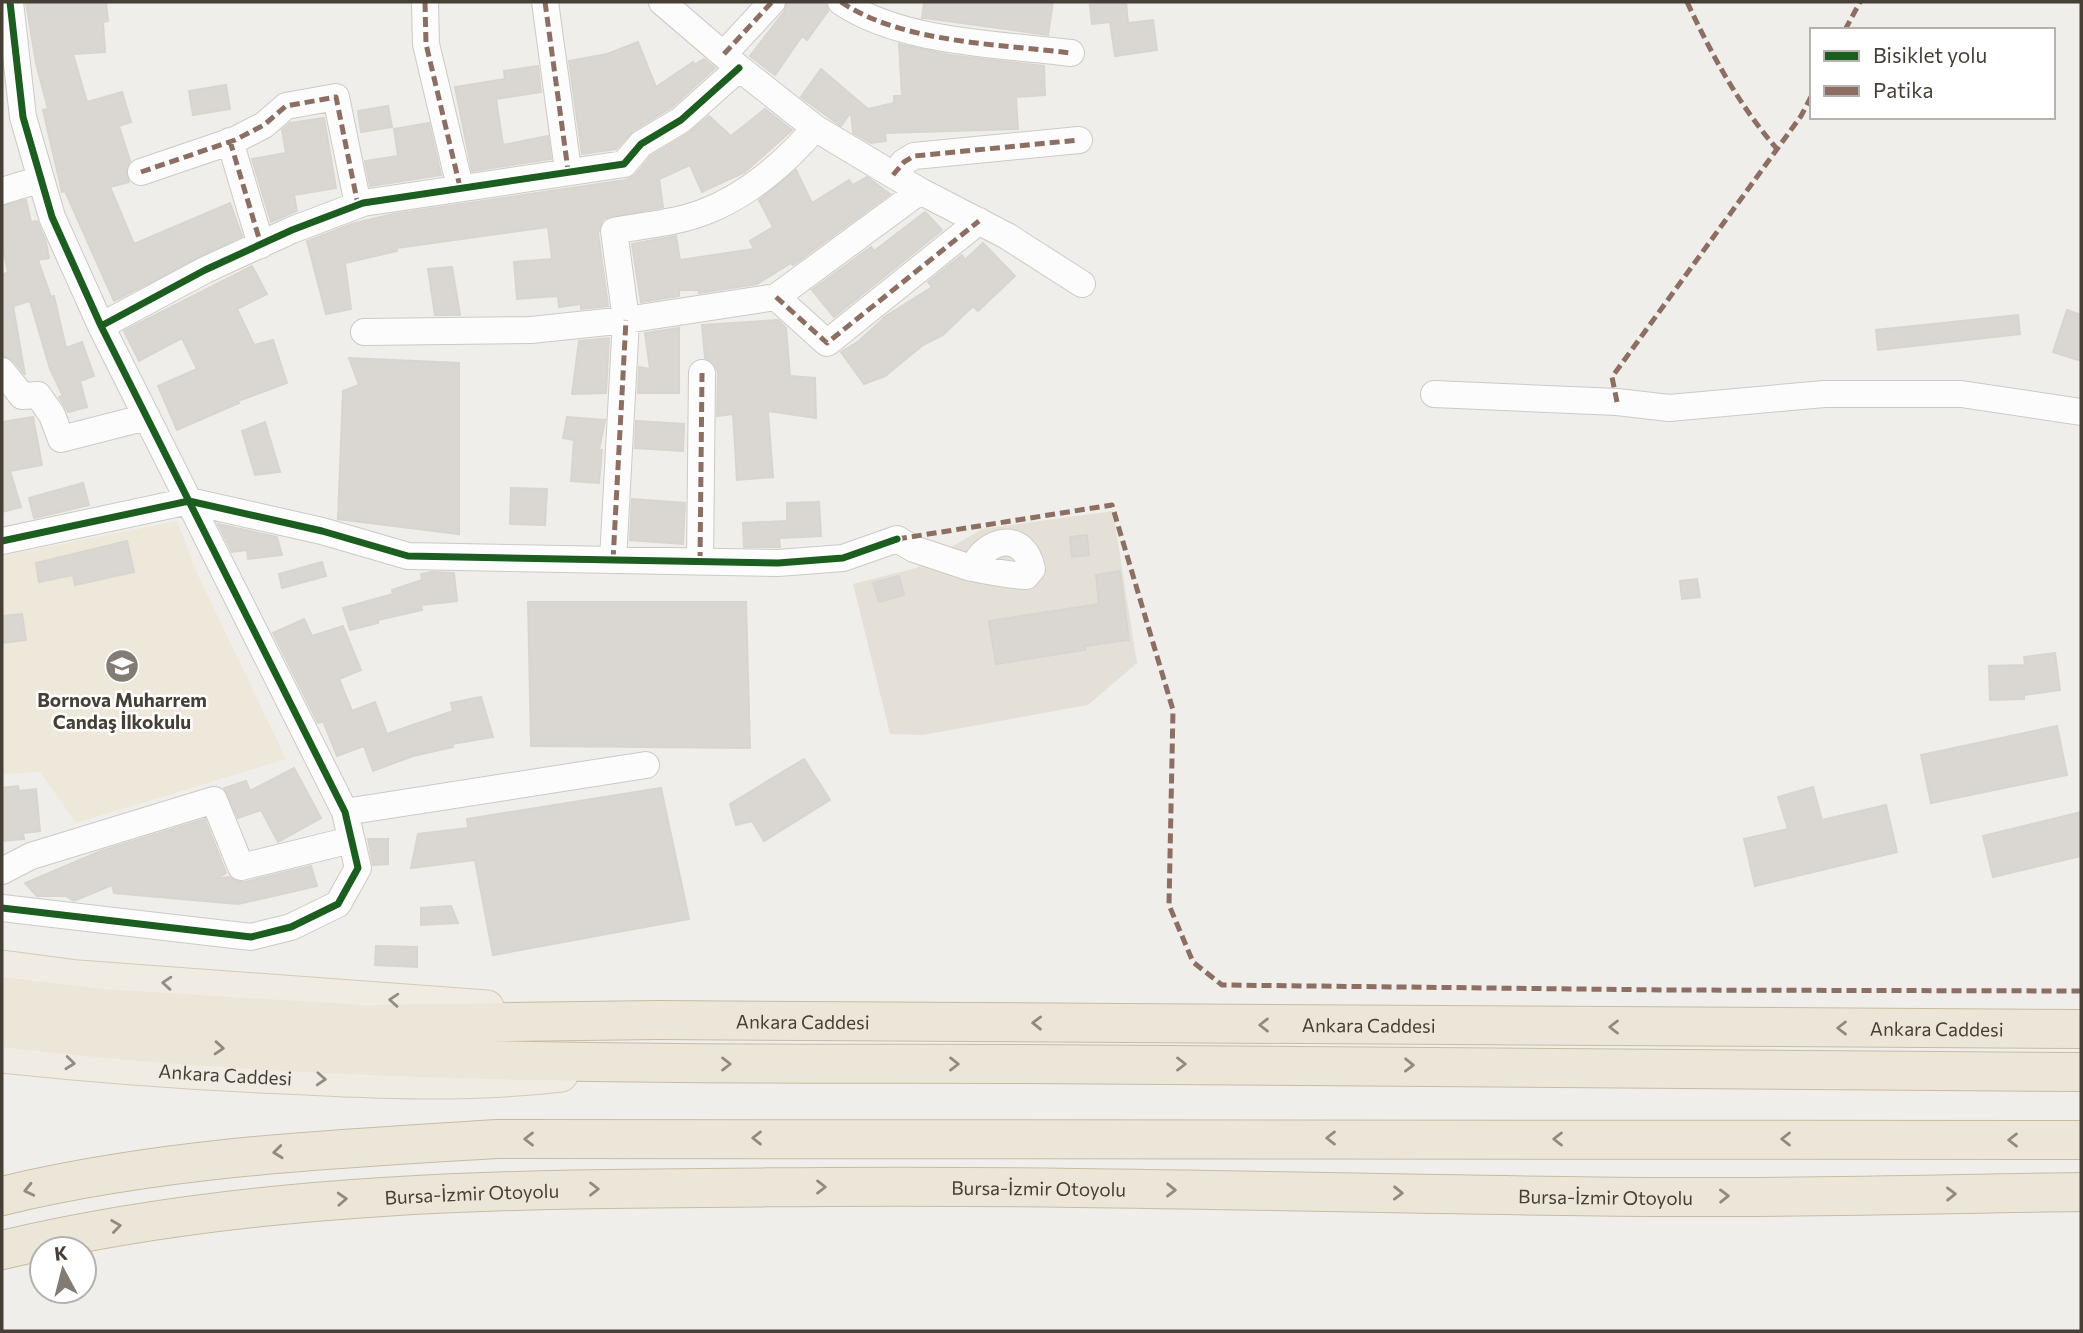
<svg xmlns="http://www.w3.org/2000/svg" width="2083" height="1333" font-family="Commissioner,sans-serif">
	<style>
		.residential { fill: #e5e0d7 }
		.education { fill: #eee8db }
		.building { fill: #dad7d2; stroke: #d8d5cf; stroke-width: 2 }
		.lines { fill: none; stroke-linecap: round; stroke-linejoin: round }
		.minor-casing { stroke: #cdcac5; stroke-width: 28 }
		.major-casing { stroke: #d3cab6; stroke-width: 35 }
		.highway-casing { stroke: #c8bba4; stroke-width: 40 }
		.minor { stroke: #fdfcfc; stroke-width: 26 }
		.major { stroke: #f1ece3; stroke-width: 33 }
		.highway { stroke: #ece6d8; stroke-width: 38 }
		.quiet { stroke: #8d6e63; stroke-width: 5; stroke-dasharray: 10 5; stroke-linecap: butt }
		.cycleway-casing { stroke: #fff; stroke-width: 11 }
		.cycleway { stroke: #1b5e20; stroke-width: 7 }
		.oneway { stroke: #938d83 }
		.oneway2 { stroke: #918a7e }
		.labels { text-anchor: middle; dominant-baseline: central; stroke-width: 5; stroke-linejoin: round; paint-order: stroke }
		.poi-label { font-size: 19px; font-weight: bold; fill: #463f35; stroke: #fff }
		.street-label { font-size: 19px; fill: #463f35; stroke: #fff }
	</style>
	<rect width="100%" height="100%" fill="#f0eeea"/>
	<path class="residential" d="M1113 511 1137 663 1088 705 923 735 890 734 853 584 916 568 982 529Z"/>
	<path class="education" d="M177 521 197 573 286 759 76 823 40 772 2 774V556Z"/>
	<path class="building" d="M26 2H106L108 21 103 22 105 52 73 54 87 102 122 92 131 122 119 126 130 161 126 170 129 182 110 187 134 244 230 203 242 236 114 301 65 191 62 192 43 110 48 109 36 63Z
		M787 2H825L828 11 807 40 802 36 775 75 750 56 784 12Z
		M924 2H1053L1048 35 925 18H922Z
		M1126 2 1128 23 1153 20 1157 50 1115 56 1110 22 1092 24 1090 5Z
		M638 42 656 87 693 62 694 65 704 59 715 68 672 107 633 131 616 149 582 154 569 61 607 54Z
		M899 44 949 55 1044 66 1045 95 1016 97 1018 129 885 133 886 141 871 143 853 133 851 112 841 126 801 97 821 69 868 109 894 103V96H902Z
		M538 66 541 92 496 99 503 145 548 136 551 159 472 171 455 87 505 79 504 71Z
		M226 85 230 109 193 115 189 91Z
		M388 106 392 127 361 132 358 111Z
		M765 109 792 130 745 172 702 192 690 165 659 179 663 207 603 219 598 233 608 306 581 309V304L559 307 558 296 517 299 514 262 552 259 548 227 397 248V251L345 263 351 309 326 314 307 241 352 224 393 214 626 180 636 174 651 156 689 133 709 116 731 136Z
		M324 118 336 188 294 195 297 211 271 222 252 159 286 153 282 130 290 123Z
		M429 123 441 175 370 186 365 161 398 156 394 129Z
		M796 170 812 203 849 180 853 185 867 177 890 194 793 265 791 263 757 284 699 293V290H679V296L641 302 632 244 676 236 680 260 754 249 750 241 773 227 759 200Z
		M26 200 31 222 37 221 46 242 49 258 38 260 51 297 54 296 66 348 82 342 94 376 80 381 87 407 68 412 59 397 63 396 50 369 30 301 13 306 25 375 14 361 2 356V275L8 272 2 243V206Z
		M925 212 942 230 834 317 812 290 871 247 874 251Z
		M983 243 1015 276 978 311 973 306 943 335 923 345 885 376 864 384 841 352 859 341 886 316 932 287 928 282 962 255 965 260Z
		M252 266 267 294 237 309 254 345 273 340 287 383 238 401 239 403 177 430 158 386 197 369 182 338 139 361 124 331Z
		M452 267 460 315H435L428 269Z
		M2067 310 2081 315V361L2053 352Z
		M2018 315 2020 334 1878 350 1876 330Z
		M778 320 786 328 790 376 815 378 816 418 768 411 773 477 737 480 733 414 717 416 718 372 715 365 705 358 702 325Z
		M679 328V393H638L639 367 650 369 645 333Z
		M609 338 606 393 572 394 579 341Z
		M349 358 459 363V534L338 519 343 391 359 385Z
		M33 417 42 465 10 471 21 507 2 512V422Z
		M567 417 605 420 599 450H602L599 483 571 481 574 440 563 438Z
		M636 421 684 424 683 451 635 448Z
		M265 422 280 472 255 475 242 431Z
		M83 483 89 505 34 518 29 498Z
		M511 488 547 489 545 525 510 524Z
		M632 499 685 503 683 544 630 540Z
		M819 502 821 536 779 538 780 547H744L743 523 787 521V503Z
		M218 524 277 537 282 555 248 559 247 550 232 552Z
		M1087 535 1089 555 1072 557 1070 537Z
		M127 541 134 572 75 585 73 575 39 582 36 563Z
		M322 562 326 576 282 588 279 574Z
		M1120 571 1129 640 1085 646V650L996 664 989 621 1099 604 1096 575Z
		M432 572 454 573 457 601 421 605 422 610 378 620V623L350 630 343 608 393 594 392 590 422 580 421 574Z
		M899 576 904 595 879 602 873 583Z
		M1697 579 1700 597 1682 599 1680 581Z
		M528 602H746L750 748 531 746Z
		M22 614 26 640 2 643V616Z
		M304 619 312 636 343 626 361 670 339 679 352 711 375 702 387 734 453 711 451 703 481 697 493 737 452 744 453 747 413 756 373 771 364 746 337 756 323 721 318 723 273 633Z
		M2055 653 2060 690 2024 695V699L1990 700 1989 666 2025 665 2024 657Z
		M2057 726 2067 775 1931 803 1921 755Z
		M804 759 830 800 764 841 752 821 736 825 730 804Z
		M294 768 321 818 278 842 261 810 238 818 224 788 246 781 250 791Z
		M18 786 19 791 36 789 40 831 23 833 24 839 2 841V788Z
		M1813 787 1822 820 1886 805 1897 852 1755 886 1744 839 1788 829 1778 797Z
		M661 788 689 919 493 955 475 860 411 868 418 834 468 828 467 819Z
		M2081 812V856L1993 877 1983 836Z
		M205 819 226 873 215 879 229 877 237 882H245L311 866 317 886 238 904 114 893 112 885 74 901 66 896H37L25 883 101 851Z
		M368 839H388V864L373 865Z
		M451 906 458 923 421 925V908Z
		M376 946 417 947V967L375 965Z"/>
	<g class="lines">
		<g class="minor-casing">
			<path id="minor" d="M425 2 426 44 460 187
				M545 2 568 170
				M662 2 739 68 815 128 920 191 1007 236 1082 284
				M841 2C902 43 998 44 1071 53
				M724 54 772 2
				M230 141 261 245
				M141 172 235 140 264 125 286 106 336 97 358 205
				M893 175 904 162 914 156 1079 140
				M2 191 41 179
				M776 297 827 343 979 221
				M101 326 205 270 292 230 363 203 624 164 641 144 681 120 739 68
				M364 332 531 330 626 320 776 297 920 191
				M2 371 22 396 38 395 52 415 61 439 147 417
				M1434 394 1617 402 1669 408 1824 394H1961L2081 412
				M2 541 189 501 322 531 408 556 778 563 843 558 897 539 914 549 968 567C987 571 1006 575 1026 576L1032 569C1024 530 986 538 973 568
				M613 560 626 320 614 231C643 225 676 223 704 212 747 196 786 162 815 128
				M700 562 702 373
				M345 812 646 765
				M2 871 31 856 214 800 241 867 351 840
				M2 908 251 937 291 927 338 904 358 868 345 812 101 326 52 217 23 117 10 2"/>
		</g>
		<g class="major-casing">
			<g id="major">
				<path d="M2 967 78 977 487 1007"/>
				<path id="s1" d="M2 1056C96 1066 190 1073 284 1077 377 1082 468 1086 561 1075"/>
			</g>
		</g>
		<g class="highway-casing">
			<g id="highway">
				<path id="s2" d="M2 996 103 1008 363 1024 657 1020 2081 1029"/>
				<path d="M2 1028C341 1068 684 1063 1025 1064 1377 1064 1729 1068 2081 1072"/>
				<path d="M2 1196C164 1157 332 1149 498 1139L2081 1140"/>
				<path id="s3" d="M2 1250C272 1186 549 1189 825 1187 1104 1185 1383 1195 1662 1197 1802 1198 1942 1194 2081 1192"/>
			</g>
		</g>
		<use href="#minor" class="minor"/>
		<use href="#major" class="major"/>
		<use href="#highway" class="highway"/>
		<path class="quiet" d="M425 2 426 44 460 187
			M545 2 568 170
			M841 2C902 43 998 44 1071 53
			M1687 2C1712 55 1738 104 1777 149
			M1845 30 1860 2
			M724 54 772 2
			M230 141 261 245
			M141 172 235 140 264 125 286 106 336 97 358 205
			M893 175 904 162 914 156 1079 140
			M776 297 827 343 979 221
			M1617 402 1612 377 1801 116 1812 95
			M897 539 1112 505 1173 710 1169 905 1193 962 1222 985 1669 990 2081 991
			M613 560 626 320
			M700 562 702 373"/>
		<g class="cycleway-casing">
			<path id="cycleway" d="M101 326 205 270 292 230 363 203 624 164 641 144 681 120 739 68
				M2 541 189 501 322 531 408 556 778 563 843 558 897 539
				M2 908 251 937 291 927 338 904 358 868 345 812 101 326 52 217 23 117 10 2"/>
		</g>
		<use href="#cycleway" class="cycleway"/>
	</g>
	<defs><path id="oneway-chevron" d="M-2-3.5L2.5 0L-2 3.5" fill="none" stroke-width="1.6" stroke-linecap="round" stroke-linejoin="round" transform="scale(1.75)"/></defs>
	<g class="oneway">
		<use href="#oneway-chevron" transform="translate(167 983) rotate(-176)"/>
		<use href="#oneway-chevron" transform="translate(394 1000) rotate(-176)"/>
		<use href="#oneway-chevron" transform="translate(70 1063) rotate(6)"/>
		<use href="#oneway-chevron" transform="translate(321 1079) rotate(3)"/>
	</g>
	<g class="oneway2">
		<use href="#oneway-chevron" transform="translate(1037 1023) rotate(-179)"/>
		<use href="#oneway-chevron" transform="translate(1264 1025) rotate(-180)"/>
		<use href="#oneway-chevron" transform="translate(1614 1027) rotate(-180)"/>
		<use href="#oneway-chevron" transform="translate(1842 1028) rotate(-180)"/>
		<use href="#oneway-chevron" transform="translate(219 1048) rotate(4)"/>
		<use href="#oneway-chevron" transform="translate(726 1064)"/>
		<use href="#oneway-chevron" transform="translate(954 1064)"/>
		<use href="#oneway-chevron" transform="translate(1181 1064)"/>
		<use href="#oneway-chevron" transform="translate(1409 1065) rotate(1)"/>
		<use href="#oneway-chevron" transform="translate(757 1138) rotate(180)"/>
		<use href="#oneway-chevron" transform="translate(1331 1138) rotate(-180)"/>
		<use href="#oneway-chevron" transform="translate(529 1139) rotate(180)"/>
		<use href="#oneway-chevron" transform="translate(1558 1139) rotate(-180)"/>
		<use href="#oneway-chevron" transform="translate(1786 1139) rotate(-180)"/>
		<use href="#oneway-chevron" transform="translate(2013 1140) rotate(-180)"/>
		<use href="#oneway-chevron" transform="translate(278 1152) rotate(174)"/>
		<use href="#oneway-chevron" transform="translate(821 1187)"/>
		<use href="#oneway-chevron" transform="translate(594 1189)"/>
		<use href="#oneway-chevron" transform="translate(29 1190) rotate(167)"/>
		<use href="#oneway-chevron" transform="translate(1171 1190) rotate(1)"/>
		<use href="#oneway-chevron" transform="translate(1398 1193) rotate(1)"/>
		<use href="#oneway-chevron" transform="translate(1951 1194) rotate(-1)"/>
		<use href="#oneway-chevron" transform="translate(1724 1196) rotate(-1)"/>
		<use href="#oneway-chevron" transform="translate(342 1199) rotate(-3)"/>
		<use href="#oneway-chevron" transform="translate(116 1226) rotate(-8)"/>
	</g>
	<defs>
		<g id="school-disc" transform="scale(1.75)"><circle r="9.5" fill="#827c74" stroke="#fff"/><path d="M0-5L7-2L0 1L-7-2ZM-4 1L0 2.5L4 1V4Q0 6-4 4Z" fill="#fff"/></g>
	</defs>
	<g fill-rule="evenodd">
		<use href="#school-disc" x="122" y="666"/>
	</g>
	<g class="labels">
		<g class="poi-label">
			<text x="122" y="699">Bornova Muharrem<tspan x="122" dy="22">Candaş İlkokulu</tspan></text>
		</g>
		<g class="street-label">
			<text stroke="none"><textPath href="#s2" startOffset="802">Ankara Caddesi</textPath></text>
			<text stroke="none"><textPath href="#s2" startOffset="1368">Ankara Caddesi</textPath></text>
			<text stroke="none"><textPath href="#s2" startOffset="1936">Ankara Caddesi</textPath></text>
			<text stroke="none"><textPath href="#s1" startOffset="224">Ankara Caddesi</textPath></text>
			<text stroke="none"><textPath href="#s3" startOffset="1041">Bursa-İzmir Otoyolu</textPath></text>
			<text stroke="none"><textPath href="#s3" startOffset="474">Bursa-İzmir Otoyolu</textPath></text>
			<text stroke="none"><textPath href="#s3" startOffset="1608">Bursa-İzmir Otoyolu</textPath></text>
		</g>
	</g>
	<rect width="2083" height="1333" fill="none" stroke="#463f35" stroke-width="7"/>
	<rect x="1810" y="28" width="245" height="91" fill="#ffffff" stroke="#b5b2ae" stroke-width="2"/>
	<rect x="1824" y="51" width="35" height="10" fill="#1b5e20" stroke="#b5b2ae" stroke-width="2"/>
	<text x="1873" y="63" font-size="21" fill="#463f35">Bisiklet yolu</text>
	<rect x="1824" y="86" width="35" height="10" fill="#8d6e63" stroke="#b5b2ae" stroke-width="2"/>
	<text x="1873" y="98" font-size="21" fill="#463f35">Patika</text>
	<g transform="translate(63 1270) rotate(353)"><circle r="33" fill="#ffffff" stroke="#b5b2ae" stroke-width="2"/>
	<path d="M0-5L12 26L0 18L-12 26Z" fill="#827c74"/>
	<text y="-10" font-size="19" font-weight="bold" text-anchor="middle" fill="#463f35">K</text>
	</g>
</svg>
